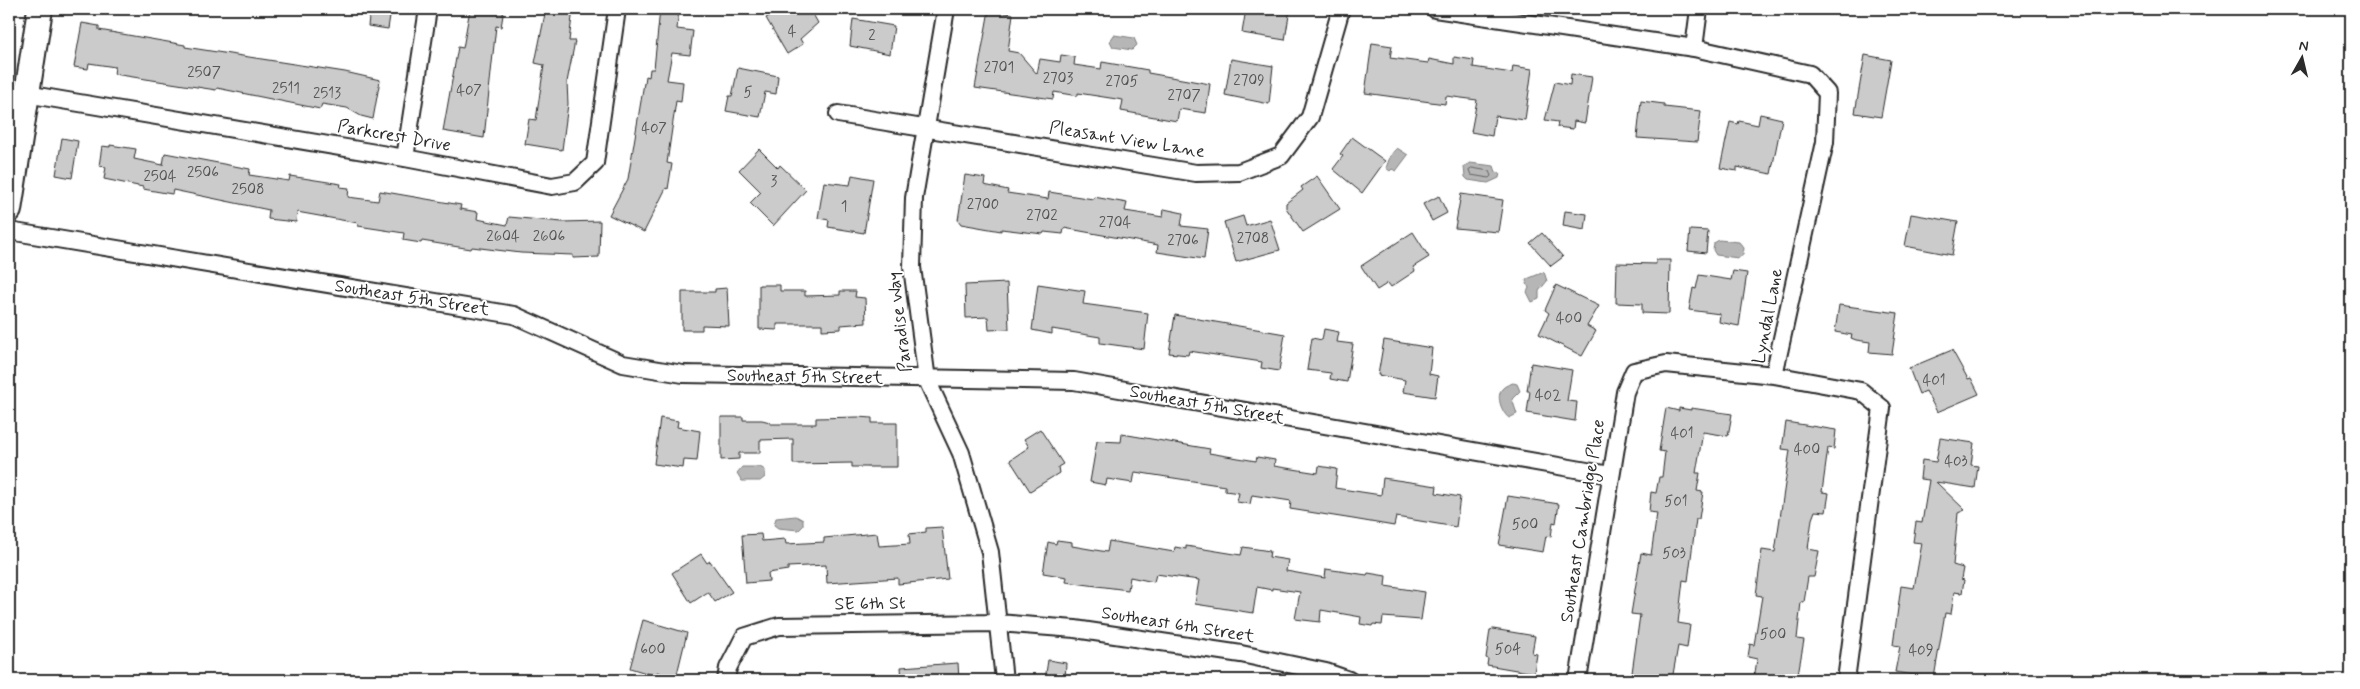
<svg xmlns="http://www.w3.org/2000/svg" width="2360" height="689" font-family="Mynerve,sans-serif">
	<style>
		.water { fill: #b6b6b6; stroke: #7e7e7e }
		.lines { fill: none; stroke-linecap: round; stroke-linejoin: round }
		.shore { stroke: #636363; stroke-width: 1 }
		.building { fill: #cbcbcb; stroke: #2b2b2b }
		.street-casing { stroke: #2b2b2b; stroke-width: 20 }
		.secondary-casing { stroke: #2b2b2b; stroke-width: 28 }
		.street { stroke: #fff; stroke-width: 16 }
		.secondary { stroke: #fff; stroke-width: 24 }
		.labels { text-anchor: middle; dominant-baseline: central; stroke-width: 4; stroke-linejoin: round; paint-order: stroke }
		.number-label { font-size: 15px; fill: #535353 }
		.street-label { font-size: 18px; fill: #2b2b2b; stroke: #fff }
	</style>
	<rect width="100%" height="100%" fill="#fff"/>
	<filter id="ink" filterUnits="userSpaceOnUse"><feTurbulence type="fractalNoise" baseFrequency=".02" numOctaves="2"/><feDisplacementMap in="SourceGraphic" scale="10" xChannelSelector="R" yChannelSelector="G"/><feConvolveMatrix kernelMatrix="1 2 1 2 8 2 1 2 1" color-interpolation-filters="sRGB"/></filter>
	<g filter="url(#ink)">
		<path class="water" d="M1114 35 1134 38 1137 45 1132 50 1113 47 1110 41Z
			M1397 148 1408 155 1396 171 1392 169 1390 171 1386 168C1389 160 1390 154 1397 148Z
			M1470 163 1494 166 1496 172 1500 173 1499 178 1488 183 1468 180 1465 177 1464 167Z
			M1719 240 1739 242 1744 248 1743 255 1738 258 1716 255 1713 250 1714 243Z
			M1544 272 1547 281 1539 291V299L1532 302 1527 292 1529 288 1526 281 1527 279Z
			M1513 383 1517 384 1520 391 1512 399 1517 414 1509 418C1503 414 1495 397 1502 389 1504 386 1510 384 1513 383Z
			M742 467H760L765 470V477L760 481H742L737 473Z
			M796 516 803 520V526L799 530 778 528 774 525 776 518Z"/>
		<g class="lines">
			<path class="shore" d="M1472 168 1489 171 1491 176 1489 178 1471 175 1469 170Z"/>
		</g>
		<path class="building" d="M370 9H391L388 29 368 26Z
			M470 9H504L501 27 496 26 484 138 443 131 458 47 463 48Z
			M546 9H573L569 41H575L567 82 568 104 562 150 525 144 529 119 536 120 544 65 535 63Z
			M660 9H679L677 29 693 31 690 55 672 53 667 80 683 82 681 102 676 101 667 163 672 164 668 189 666 188 644 232 609 215 628 179 644 83H645L646 76 649 77 650 69H654Z
			M767 9H810L818 23 800 39 803 44 787 54 766 18 771 15Z
			M1246 9H1290L1285 40 1242 33Z
			M989 10 1013 14 1008 51 1019 53 1037 74 1040 59 1060 62 1061 55 1075 57 1074 65 1101 69 1102 62 1148 70V73L1210 84 1206 113 1179 109 1177 121 1121 111 1123 100 1078 93V96L1054 92 1053 99 975 88Z
			M853 19 894 26 890 54 850 46Z
			M82 23 99 26V30L185 45V47L345 72 380 80 373 119 361 116 347 108 322 104 320 109 217 88 216 90 114 74 115 67 89 63 88 69 74 67Z
			M1372 43 1392 46 1390 58 1428 63 1429 59 1454 64V57L1474 60 1473 67 1512 73 1513 66 1532 69 1525 120 1495 116 1492 136 1471 132 1477 100 1446 96 1445 104 1365 93Z
			M1865 55 1891 60 1881 117 1855 113Z
			M1231 59 1273 66 1269 104 1225 95Z
			M738 68 778 76 776 94 765 92 760 117 726 111 729 96H732Z
			M1571 74 1592 77 1585 123 1574 121 1573 129 1557 127 1558 122 1545 120 1555 82 1570 85Z
			M1641 101 1664 104V107L1701 111 1697 142 1637 138Z
			M1760 114 1782 119 1771 174 1737 167V171L1720 168 1730 122 1738 124 1739 121 1758 125Z
			M1352 137 1385 161 1362 193 1333 169 1343 156 1340 154Z
			M62 138 78 141 72 178 56 175Z
			M110 145 136 149 134 159 163 165 165 153 250 169 249 175 289 181 290 176 341 184 340 187 349 188 348 197 378 201 380 191 461 205 460 209 478 212 477 219 507 225 509 217 562 222 600 221 599 257 573 258V255L521 253 472 247 471 249 422 241 421 243 403 240 404 233 358 226V223L297 212 296 222 268 219 269 210 173 190 172 194 143 189V187L104 179 106 167 99 166 102 146 110 147Z
			M759 149 778 168 780 165 806 190 773 226 750 203 761 192 739 170Z
			M852 175 873 179 864 233 828 227 829 220 818 218 824 182 850 185Z
			M965 175 985 178 984 185 1008 190 1007 193 1048 199 1049 192 1093 199 1094 197 1127 203 1125 211 1163 217 1164 209 1183 213 1181 226 1208 229 1204 259 1157 252 1158 245 1064 228 1063 234 1044 232 1043 234 1001 229V231L961 224 958 220Z
			M1317 176 1340 209 1303 232 1286 208V203L1303 190 1301 187Z
			M1461 194 1503 200 1498 232 1455 228Z
			M1439 196 1447 213 1432 221 1423 204Z
			M1565 211 1587 214 1585 230 1563 226Z
			M1911 214 1958 222 1952 255 1905 246Z
			M1243 216 1246 226 1270 219 1280 250 1236 262 1224 222Z
			M1690 230 1708 231 1706 253 1688 251Z
			M1413 232 1429 257 1413 267 1415 271 1391 287 1388 283 1377 290 1361 266Z
			M1542 233 1563 257 1551 266 1530 243Z
			M1656 260H1670L1669 314 1642 313V304L1616 303 1617 263 1656 264Z
			M1733 271 1747 273 1739 326 1719 322 1720 314 1689 310 1693 288 1696 289 1699 275 1731 280Z
			M1007 283 1009 329 989 330 988 317 966 318 965 285Z
			M1038 284 1085 291 1083 304 1148 313 1144 349 1100 343V337L1052 329V334L1032 330Z
			M759 285H780V291H805V296L840 295V291H856L855 297 865 298 866 323 841 325V329L822 330V324H777V330L759 329Z
			M1556 285 1599 306 1587 326 1596 331 1582 356 1539 334 1549 313 1545 310Z
			M727 288 729 326 702 325V330H682V292H715V289Z
			M1839 305 1898 313 1892 354 1869 352 1870 342 1856 340 1851 338 1852 335 1835 332Z
			M1175 315 1285 334 1279 371 1261 368 1262 362 1189 351 1188 355 1169 353Z
			M1324 329 1339 332 1337 342 1353 344 1347 382 1330 379 1331 373 1307 370 1312 338 1322 340Z
			M1384 340 1432 348 1429 374 1438 376 1435 397 1403 392 1405 380 1378 375Z
			M1952 350 1968 379 1971 378 1979 394 1937 412 1926 391 1919 394 1909 368Z
			M1531 363 1572 370 1567 401 1577 402 1575 421 1527 413 1530 391H1527Z
			M1666 408 1679 411V408L1691 410V408L1732 414 1728 436 1703 432 1696 473H1700L1697 491 1703 492 1699 519H1696L1688 581 1683 580 1678 623 1690 625 1687 648 1678 646 1672 680H1631L1640 615 1631 614 1641 553 1651 555 1657 513 1649 512 1651 492 1656 493 1659 477H1662L1665 452 1659 451Z
			M721 417H743V420H762L770 422V424H816V418L858 417 872 418V423H897V467H852V463L793 464V439L760 440V453H739V459L721 460Z
			M660 418 678 421 677 427 700 431 697 461 684 460 683 468 654 464Z
			M1786 422 1836 430 1834 449 1828 448 1822 492 1829 493 1826 512 1815 511 1812 519 1808 549 1819 551 1814 577H1808L1804 602H1801L1797 639 1804 640 1797 680H1754L1757 659 1748 657 1750 644 1754 645 1762 596 1756 595 1762 550 1775 552 1790 450 1782 449Z
			M1040 429 1063 464 1058 467 1059 473 1030 491 1010 460 1029 447 1024 439Z
			M1122 434 1210 449 1209 453 1256 461 1257 457 1275 460 1274 466 1318 473 1319 466 1337 469 1335 488 1381 495 1383 478 1437 486 1436 493 1460 497 1456 527 1396 517 1394 526 1353 519 1290 509 1291 501 1252 495 1250 504 1237 502 1239 493 1225 491V486L1135 472 1133 483 1107 479 1106 485 1090 482 1097 441 1121 442Z
			M1940 438 1974 443 1971 465 1978 466 1975 488 1936 482 1965 510 1958 513 1953 565 1963 568 1961 579 1964 580 1962 593 1954 592 1951 614 1945 613 1934 678 1895 672 1900 646 1893 645 1901 586 1914 588 1922 543 1913 542 1916 522 1922 523 1929 480 1920 479 1922 460 1936 462Z
			M1508 496 1559 504 1556 523 1553 522 1551 537 1546 536 1543 552 1499 545Z
			M942 527 948 579 898 584V578L827 583 826 565 788 567V570L768 573 769 581 746 583 742 535 761 534 762 541 785 539 786 544 824 542V538L877 533 879 546 910 544 909 534 926 532V528Z
			M1057 540 1072 542V546L1107 552 1109 541 1174 552 1175 547 1186 549V546L1241 555 1243 547 1270 551 1269 557 1288 560 1286 571 1325 578 1326 569 1367 575 1368 573 1386 576 1385 586 1425 592 1421 620 1383 617 1382 625 1373 624 1372 626 1360 624 1361 617 1321 610 1320 622 1295 619 1300 592 1272 588V590L1257 587 1253 613 1195 604 1199 580 1156 574 1154 582 1130 577 1128 590 1066 582 1067 577 1043 573 1048 542 1056 544Z
			M701 554 707 563 710 561 732 592 715 602 708 592 691 603 672 573Z
			M643 620 687 633 676 678 657 672 656 676 630 668Z
			M1493 629 1535 636 1532 653 1537 654 1534 673 1487 665 1488 659 1486 658 1490 630Z
			M1048 660 1066 663 1065 680H1045Z
			M958 663 959 680H902L901 667Z"/>
		<g class="lines">
			<g class="street-casing">
				<path id="street" d="M946 9 914 198 912 267 927 380 961 453 990 552 1004 680
					M1435 9 1694 48 1810 74 1827 93 1825 142 1774 375
					M1694 48 1699 9
					M26 94 405 158 552 186 575 182 595 163 617 9
					M838 114 1196 173 1239 172 1281 156 1310 117 1341 9
					M405 158 428 9
					M9 231 514 315 623 364 683 374 1074 381 1610 475
					M726 680 728 668 744 637 779 626 998 623 1075 629 1241 654 1326 672 1349 680
					M1578 680 1625 392 1634 371 1666 364 1774 375 1861 391 1882 408 1846 680"/>
			</g>
			<g class="secondary-casing">
				<path id="secondary" d="M9 210 40 9"/>
			</g>
			<use href="#street" class="street"/>
			<use href="#secondary" class="secondary"/>
		</g>
	</g>
	<g class="labels">
		<g class="number-label">
			<text x="792" y="32">4</text>
			<text x="872" y="36">2</text>
			<text x="999" y="68">2701</text>
			<text x="204" y="73">2507</text>
			<text x="1058" y="79">2703</text>
			<text x="1249" y="81">2709</text>
			<text x="1122" y="82">2705</text>
			<text x="286" y="89">2511</text>
			<text x="469" y="91">407</text>
			<text x="748" y="93">5</text>
			<text x="327" y="94">2513</text>
			<text x="1184" y="96">2707</text>
			<text x="654" y="129">407</text>
			<text x="203" y="173">2506</text>
			<text x="160" y="177">2504</text>
			<text x="774" y="182">3</text>
			<text x="248" y="190">2508</text>
			<text x="983" y="205">2700</text>
			<text x="844" y="207">1</text>
			<text x="1042" y="216">2702</text>
			<text x="1115" y="223">2704</text>
			<text x="503" y="237">2604</text>
			<text x="549" y="237">2606</text>
			<text x="1253" y="239">2708</text>
			<text x="1183" y="241">2706</text>
			<text x="1569" y="319">400</text>
			<text x="1934" y="381">401</text>
			<text x="1548" y="396">402</text>
			<text x="1682" y="434">401</text>
			<text x="1807" y="450">400</text>
			<text x="1956" y="462">403</text>
			<text x="1676" y="502">501</text>
			<text x="1525" y="525">500</text>
			<text x="1674" y="554">503</text>
			<text x="1773" y="635">500</text>
			<text x="653" y="650">600</text>
			<text x="1508" y="650">504</text>
			<text x="1921" y="651">409</text>
		</g>
		<g class="street-label">
			<text transform="translate(394 136) rotate(10)">Parkcrest Drive</text>
			<text transform="translate(1127 140) rotate(9)">Pleasant View Lane</text>
			<text transform="translate(412 298) rotate(9)">Southeast 5th Street</text>
			<text transform="translate(1768 316) rotate(-79)">Lyndal Lane</text>
			<text transform="translate(900 322) rotate(-97)">Paradise Way</text>
			<text transform="translate(805 377) rotate(1)">Southeast 5th Street</text>
			<text transform="translate(1207 405) rotate(10)">Southeast 5th Street</text>
			<text transform="translate(1583 521) rotate(-81)">Southeast Cambridge Place</text>
			<text transform="translate(870 604) rotate(-1)">SE 6th St</text>
			<text transform="translate(1178 625) rotate(9)">Southeast 6th Street</text>
		</g>
	</g>
	<rect width="2360" height="689" fill="none" stroke="#fff" stroke-width="30"/>
	<rect x="15" y="15" width="2330" height="659" fill="none" stroke="#2b2b2b" stroke-width="2" filter="url(#ink)"/>
	<g transform="translate(2302 58) rotate(8)" stroke="#ffffff" stroke-width="4" paint-order="stroke">
	<path d="M0-4L9 19L0 12L-9 19Z" fill="#2b2b2b"/>
	<text y="-8" font-size="14" font-weight="bold" text-anchor="middle" fill="#2b2b2b">N</text>
	</g>
</svg>
